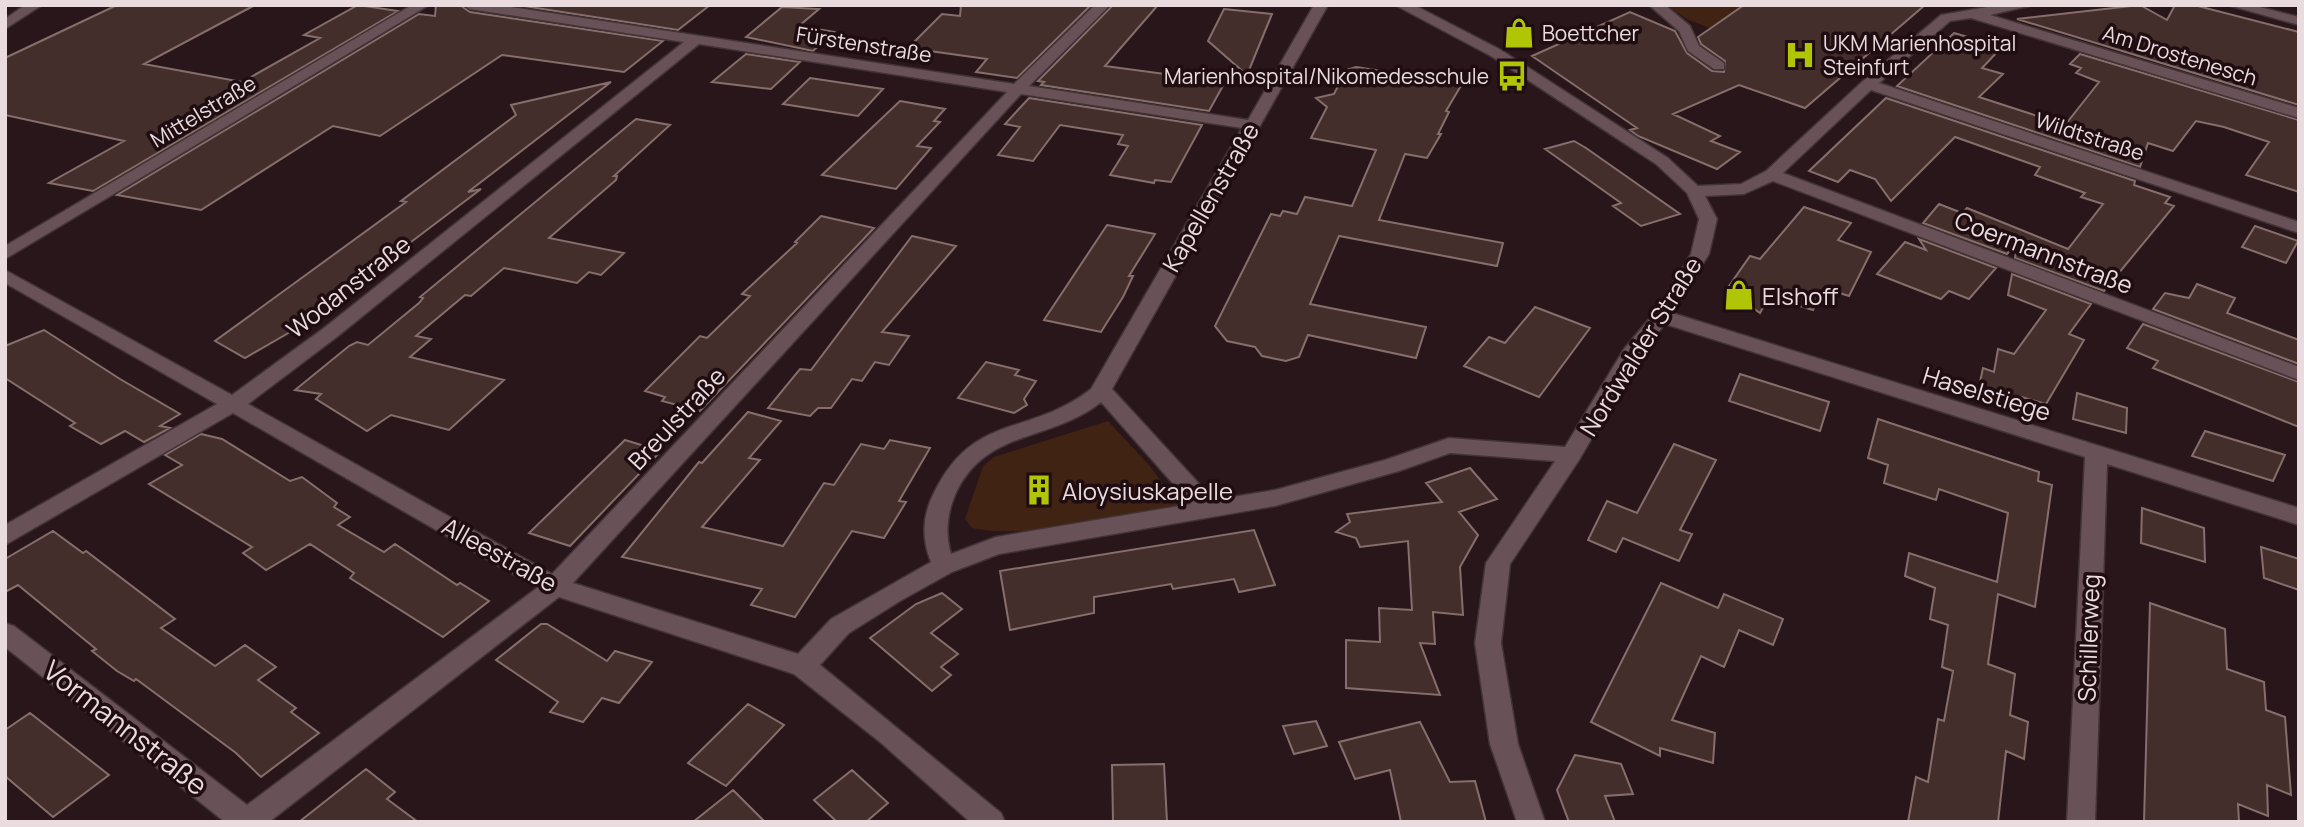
<svg xmlns="http://www.w3.org/2000/svg" width="2304" height="827" font-family="Manrope,sans-serif">
	<style>
		.green { fill: #402313 }
		.building { fill: #432e2c; stroke: #866e6b; stroke-width: 2 }
		.lines { fill: none; stroke-linecap: round; stroke-linejoin: round }
		.minor-casing { stroke: #413336; stroke-width: 3 }
		.minor { fill: #685157; fill-rule: evenodd }
		.labels { text-anchor: middle; dominant-baseline: central; stroke-width: 7; stroke-linejoin: round; paint-order: stroke }
		.far-poi-label { font-size: 21px; fill: #e9dbde; stroke: #1f0d12; text-anchor: start }
		.far-street-label { font-size: 21px; fill: #e9dbde; stroke: #1f0d12 }
		.street-label { font-size: 24px; fill: #e9dbde; stroke: #1f0d12 }
		.poi-label { font-size: 24px; fill: #e9dbde; stroke: #1f0d12; text-anchor: start }
		.near-street-label { font-size: 28px; fill: #e9dbde; stroke: #1f0d12 }
	</style>
	<rect width="100%" height="100%" fill="#29161b"/>
	<path class="green" d="M1667 5H1784L1776 17 1742 6 1709 28 1687 19Z
		M1108 421 1149 465 1180 507C1117 515 1032 540 972 528L965 519 983 466 994 457Z"/>
	<path class="building" d="M117 5H255L144 64 242 82 320 38 304 35 358 5 398 11 93 191 49 183 124 141 5 115V58Z
		M436 5H460L470 12 663 41 624 72 502 55 380 136 333 126 201 210 117 195 419 14 435 16Z
		M517 5H710L678 30Z
		M961 5H1091L1017 78 976 72 987 59 908 48 942 14 960 16Z
		M1113 5H1158L1105 66 1225 82 1209 111 1041 85 1044 82 1038 81Z
		M1744 5H1925L1805 108 1739 85 1673 114 1720 136 1711 141 1740 152 1717 169 1638 136 1630 130 1637 128 1532 56 1630 12 1675 31 1687 53 1712 71 1724 72 1725 61 1701 44 1698 37Z
		M2140 5 2167 20 2175 5H2194L2299 32V105L2017 19Z
		M782 7 819 9 799 26 834 32 813 51 746 37Z
		M1224 9 1272 14 1247 75 1208 41Z
		M1954 33 2002 47 1982 68 2003 74 1979 97 2065 125 2099 82 2076 73 2081 68 2070 64 2080 54 2299 120V192L2246 175 2269 142 2224 127 2196 121 2173 151 2148 143 2140 167 1897 86Z
		M746 54 800 62 771 89 712 82Z
		M1356 67 1462 84 1446 111 1449 112 1438 134H1441L1427 158 1405 154 1379 220 1503 243 1497 266 1339 236 1310 304 1426 327 1416 358 1308 335 1299 357 1286 361 1262 356 1255 347 1227 341 1215 326 1271 214 1280 216 1283 211 1297 214 1305 197 1352 206 1376 150 1311 138 1327 107 1316 98 1334 94 1346 70Z
		M810 78 883 89 858 116 783 104Z
		M611 82 468 192 481 189 411 242 403 241 319 305H323L301 322 304 324 245 358 215 341 406 202 401 201 516 115 511 105Z
		M1029 98 1202 125 1171 182 1155 180 1154 183 1110 175 1128 146 1118 144 1123 135 1060 125 1033 161 998 155 1020 127 1005 124Z
		M1886 98 2135 181 2134 185 2170 197 2165 203 2174 206 2104 291 2015 258 2018 241 2007 254 1923 223 1939 204 1962 213 1967 208 2068 249 2103 204 2081 197 2085 193 2035 175 2040 167 1955 137 1891 201 1875 179 1850 170 1838 182 1809 171Z
		M900 101 945 109 934 121 940 122 917 146 931 148 896 189 822 175Z
		M636 119 670 125 614 176H617L616 180 549 238 624 253 601 275 589 272 577 283 504 268 471 296 465 295 416 336 431 339 410 357 504 380 449 430 391 415 367 431 316 399 321 394 295 390 349 346 357 342 368 345 419 303 423 298 420 297Z
		M1574 141 1586 148 1680 214 1641 226 1613 206 1621 203 1545 149Z
		M1804 207 1851 223 1838 240 1871 252 1849 296 1824 288 1813 310 1769 297 1760 313 1727 289 1750 256 1760 259Z
		M821 216 874 228 700 411 662 401 665 397 645 391 700 336 707 338 750 296 742 294 797 243 795 242Z
		M1107 225 1155 234 1129 276H1133L1123 297 1101 332 1044 320Z
		M2255 226 2298 241 2286 263 2242 247Z
		M912 236 956 246 882 332 909 336 889 365 875 362 862 381 852 379 831 408H818L810 416 768 408 800 369 811 370Z
		M1919 239 1996 268 1969 299 1949 291 1941 299 1877 274 1905 242 1926 250Z
		M2012 274 2091 304 2069 334 2084 340 2046 404 2018 396V403L1978 391 1983 368 1994 372 1998 349 2014 354 2046 310 2008 295Z
		M2197 284 2235 298 2227 313 2299 340V364L2153 309 2165 293 2189 298Z
		M1535 307 1590 328 1539 397 1464 366 1489 337 1505 343Z
		M2143 324 2299 382V427L2153 368 2158 361 2127 348Z
		M44 330 120 379 180 414 160 426 170 428 144 442 125 431 101 444 70 426 75 423 5 378V346Z
		M986 362 1019 370 1015 375 1036 381 1024 399 1027 405 1014 413 958 398Z
		M1740 374 1829 402 1820 431 1729 401Z
		M2077 393 2127 408 2126 433 2073 419Z
		M748 412 781 421 749 458 760 460 702 527 783 546 824 483 834 485 861 444 884 449 890 440 930 448 899 501 906 502 884 538 852 531 795 617 751 605 762 589 622 557 699 462 702 463Z
		M1878 419 2039 472 2038 481 2052 485 2035 607 1998 594 1988 664 2015 674 2010 715 2028 722 2024 759 2006 751 1998 822H1908L1916 777 1928 782 1938 719 1944 721 1953 671 1942 667 1948 625 1930 619 1935 588 1905 576 1909 553 1997 582 2008 513 1939 489 1936 500 1884 483 1888 465 1868 458Z
		M2205 431 2285 455 2273 481 2192 456Z
		M201 434 222 439 290 481 302 477 337 503 334 507 350 517 338 525 384 552 395 544 457 585 460 583 489 601 443 637 350 578 354 573 310 544 266 570 243 553 252 547 149 484 182 465 165 455Z
		M625 440 661 451 570 546 529 533Z
		M1674 444 1716 460 1680 530 1692 534 1679 561 1623 538 1616 552 1588 540 1607 501 1637 513Z
		M1470 468 1497 499 1459 512 1478 535 1460 567 1463 615 1433 612 1435 644 1420 643 1440 695 1346 688V640L1380 642 1379 608 1412 610 1408 541 1360 547 1356 538 1336 532 1350 522 1347 514 1442 502 1426 483Z
		M2142 508 2204 528 2205 562 2141 543Z
		M1254 530 1275 585 1239 592 1234 579 1173 589 1171 584 1094 597V613L1010 630 1000 571Z
		M53 531 83 553 86 551 175 619 161 628 215 666 245 645 276 667 258 680 296 708 291 712 319 733 261 777 236 753 136 679 134 681 117 671 92 651 96 649 18 585 5 592V559Z
		M2261 547 2299 559V590L2264 578Z
		M1661 583 1718 608 1724 594 1783 619 1773 645 1739 630 1724 667 1701 656 1672 720 1715 733 1713 763 1660 748V756L1591 722Z
		M942 593 962 609 931 633 958 654 941 667 951 675 932 691 870 638 916 604Z
		M2150 603 2225 629 2227 669 2264 682 2266 710 2285 717 2291 795 2267 785 2268 816 2238 804 2239 822H2144Z
		M541 624H547L607 661 615 651 652 662 619 703 602 698 583 722 550 712 558 702 496 660Z
		M748 704 784 725 726 786 688 763Z
		M30 713 109 775 53 817 5 776V730Z
		M1316 721 1327 746 1294 754 1283 726Z
		M1420 722 1450 782 1475 781 1486 822H1401L1390 770 1355 779 1339 742Z
		M1575 755 1621 764 1633 794 1605 796 1615 822H1569L1557 790Z
		M1164 764 1167 822H1113L1112 765Z
		M366 769 395 792 387 799 418 822H299Z
		M852 770 888 803 866 822H837L814 800Z
		M733 790 765 822H693Z"/>
	<g class="lines">
		<g class="minor-casing">
			<path id="minor" d="M25 5H42L5 29V19Z
				M412 5H429L5 259V246Z
				M463 5H498L1014 84 1095 5H1110L1029 86 1248 120 1314 5H1328L1112 389 1214 500 1275 490 1385 460 1449 438 1565 447 1624 349 1654 313 1691 254 1699 219 1687 193 1656 164 1491 56 1395 5H1414L1501 50 1668 158 1698 186 1741 184 1766 171 1863 81 1941 15 1999 5H2033L1990 15 2299 108V118L1971 18 1950 21 1879 83 2299 222V233L1871 90 1783 173 2299 367V380L1773 181 1744 194 1705 196 1717 219 1709 254 1672 313 2299 508V525L2107 464 2095 822H2067L2085 457 1665 324 1642 352 1579 460 1510 564 1501 643 1518 744 1545 822H1517L1490 744 1475 643 1486 563 1555 461 1450 453 1399 471 1275 506 999 554 952 572 900 601 849 633 820 665 1001 813 1005 822H970L880 742 794 674 559 597 269 822H225L5 647V623L14 626 247 805 537 588 233 413 5 545V525L217 404 5 283V270L232 395 324 328 684 42 470 9ZM699 44 1007 92 552 574 248 404 338 336ZM1021 94 1242 128 1091 389C1028 438 973 411 933 495 922 517 922 540 931 562L831 619 798 654 573 583ZM1101 402 1191 504 996 537 951 554C945 534 947 514 955 495 985 428 1050 443 1101 402Z
				M1649 5H1665L1690 26 1699 46 1724 63V69H1714L1688 51 1679 31Z
				M2228 5H2252L2299 17V25Z"/>
		</g>
		<use href="#minor" class="minor"/>
	</g>
	<defs>
		<g id="shop-bare" transform="scale(2.415)"><path d="M-5-2.5h2.3a2.7 3.5 0 0 1 5.4 0H5L5.5 6h-11ZM-1.5-2.5h3a1.5 2.3 0 0 0-3 0Z" fill="#afc506" stroke="#1f0d12" stroke-width="2.5" paint-order="stroke"/></g>
		<g id="hospital-bare" transform="scale(2.415)"><path d="M-5-5h3v3.5h4V-5h3V5h-3V1.5h-4V5h-3Z" fill="#afc506" stroke="#1f0d12" stroke-width="2.5" paint-order="stroke"/></g>
		<g id="bus-bare" transform="scale(2.415)"><path d="M-5-6H5V4H4V6H2V4H-2V6H-4V4H-5ZM-3.5-4V0h7V-4ZM-3.5 1.2v1.5H-2V1.2ZM2 1.2v1.5H3.5V1.2Z" fill="#afc506" stroke="#1f0d12" stroke-width="2.5" paint-order="stroke"/></g>
		<g id="building-bare" transform="scale(2.415)"><path d="M-4-6H4V6H1V3H-1V6H-4ZM-2.5-4.3h1.7v1.8h-1.7ZM.8-4.3h1.7v1.8H.8ZM-2.5-1h1.7V.8h-1.7ZM.8-1h1.7V.8H.8Z" fill="#afc506" stroke="#1f0d12" stroke-width="2.5" paint-order="stroke"/></g>
	</defs>
	<g fill-rule="evenodd">
		<use href="#shop-bare" x="1519" y="33"/>
		<use href="#hospital-bare" x="1800" y="55"/>
		<use href="#bus-bare" x="1512" y="76"/>
		<use href="#shop-bare" x="1739" y="295"/>
		<use href="#building-bare" x="1039" y="490"/>
	</g>
	<g class="labels">
		<g class="far-poi-label">
			<text x="1542" y="33">Boettcher</text>
			<text x="1823" y="43">UKM Marienhospital<tspan x="1823" dy="24">Steinfurt</tspan></text>
			<text x="1489" y="76" text-anchor="end">Marienhospital/Nikomedesschule</text>
		</g>
		<g class="far-street-label">
			<text transform="translate(864 44) rotate(9)">Fürstenstraße</text>
			<text transform="translate(2180 55) rotate(17)">Am Drostenesch</text>
			<text transform="translate(203 111) rotate(-31)">Mittelstraße</text>
			<text transform="translate(2090 136) rotate(18)">Wildtstraße</text>
		</g>
		<g class="street-label">
			<text transform="translate(1210 197) rotate(-60)">Kapellenstraße</text>
			<text transform="translate(2044 252) rotate(21)">Coermannstraße</text>
			<text transform="translate(348 286) rotate(-38)">Wodanstraße</text>
			<text transform="translate(1640 346) rotate(-58)">Nordwalder Straße</text>
			<text transform="translate(1987 393) rotate(17)">Haselstiege</text>
			<text transform="translate(676 418) rotate(-47)">Breulstraße</text>
			<text transform="translate(500 554) rotate(29)">Alleestraße</text>
			<text transform="translate(2088 638) rotate(-88)">Schillerweg</text>
		</g>
		<g class="poi-label">
			<text x="1762" y="295">Elshoff</text>
			<text x="1062" y="490">Aloysiuskapelle</text>
		</g>
		<g class="near-street-label">
			<text transform="translate(126 727) rotate(38)">Vormannstraße</text>
		</g>
	</g>
	<rect width="2304" height="827" fill="none" stroke="#e9dbde" stroke-width="14"/>
</svg>
